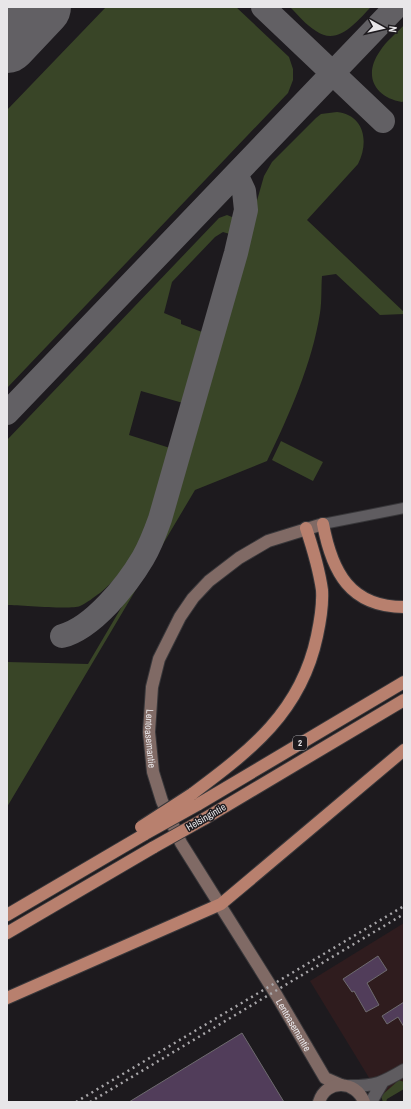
<svg xmlns="http://www.w3.org/2000/svg" width="411" height="1109" font-family="'Archivo Narrow',sans-serif">
	<style>
		.industrial { fill: #2f1c1e }
		.green { fill: #394527 }
		.lines { fill: none; stroke-linecap: round; stroke-linejoin: round }
		.taxiway { stroke: #626064; stroke-width: 24 }
		.runway { stroke: #626064; stroke-width: 60 }
		.building { fill: #513d5a; stroke: #6e6b6f }
		.minor-casing { stroke: #38373a; stroke-width: 12 }
		.tertiary-casing { stroke: #38373a; stroke-width: 14 }
		.secondary-casing { stroke: #38373a; stroke-width: 14 }
		.trunk-casing { stroke: #38373a; stroke-width: 14 }
		.minor { stroke: #5f5c60; stroke-width: 10 }
		.tertiary { stroke: #5f5c60; stroke-width: 12 }
		.secondary { stroke: #806a65; stroke-width: 12 }
		.trunk { stroke: #b8806e; stroke-width: 12 }
		.rail { stroke: #a8a6a9; stroke-width: 2.5; stroke-dasharray: 2 4; stroke-linecap: butt }
		.trunk-bridge-casing { stroke: #38373a; stroke-width: 14; stroke-linecap: butt }
		.trunk-bridge { stroke: #b8806e; stroke-width: 12 }
		.labels { text-anchor: middle; dominant-baseline: central; stroke-width: 3; stroke-linejoin: round; paint-order: stroke }
		.shield { fill: #1d1a1e; stroke: #aba9ac; stroke-width: 1 }
		.shield-label { font-size: 9px; font-weight: bold; fill: #e8e6e9 }
		.street-label { font-size: 10px; fill: #e8e6e9; stroke: #1d1a1e }
	</style>
	<rect width="100%" height="100%" fill="#1d1a1e"/>
	<path class="industrial" d="M404 923V1087L388 1098 371 1081 310 981Z"/>
	<path class="green" d="M106 7H236L289 57 293 69V80L288 93 7 388V110Z
		M290 7H371C357 21 338 47 316 31 306 25 298 15 290 7Z
		M404 25V101L402 102C374 97 363 75 380 51 386 41 396 34 404 25Z
		M337 112C365 115 369 143 358 164L307 220 404 312V314L380 315 336 274 322 276C321 288 322 301 320 313 312 364 289 415 267 461L195 490 7 807V662L88 664 160 542 169 521 226 325 238 288 245 258 248 232 264 176 272 162 316 118 321 114Z
		M227 215 232 217 236 223 233 235 223 232 215 237 172 282 164 313 181 320V324L202 332 183 403 141 391 129 435 170 448C155 500 144 557 100 593 94 597 87 603 80 606 71 610 20 605 7 605V440L219 218Z
		M281 441 323 462 313 481 272 460Z
		M399 1080 404 1082V1089L387 1099 386 1102H383L381 1096Z"/>
	<g class="lines">
		<path class="taxiway" d="M263 7 383 121
			M7 413 396 7
			M62 636C93 628 127 585 143 558 150 546 155 533 160 519L236 253 246 210 244 191 236 174"/>
		<path class="runway" d="M7 43 41 7"/>
	</g>
	<path class="building" d="M378 956 387 970 367 983 379 1005 366 1012 354 991 352 992 343 979Z
		M404 1002V1027L398 1017 387 1024 382 1016Z
		M242 1033 284 1102H129Z"/>
	<g class="lines">
		<g class="minor-casing">
			<path id="minor" d="M323 524 404 508"/>
		</g>
		<g class="tertiary-casing">
			<path id="tertiary" d="M350 1086C376 1086 382 1083 404 1070
				M371 1102 382 1083"/>
		</g>
		<g class="secondary-casing">
			<g id="secondary">
				<path id="s1" d="M323 524 268 541 239 558 209 581 193 598 180 617 159 659 152 687 149 732 153 772 162 801 181 843 277 996 325 1078 341 1085"/>
				<path d="M319 1102C326 1079 356 1080 364 1102"/>
			</g>
		</g>
		<g class="trunk-casing">
			<path id="trunk" d="M323 524C332 572 350 607 404 607
				M192 794C251 750 301 712 317 636 320 622 323 605 322 590 319 569 313 549 306 528
				M197 805 404 682
				M204 819 404 700
				M7 915 145 834
				M7 933 154 847
				M7 998 221 904 404 750"/>
		</g>
		<use href="#minor" class="minor"/>
		<use href="#tertiary" class="tertiary"/>
		<use href="#secondary" class="secondary"/>
		<use href="#trunk" class="trunk"/>
		<path class="rail" d="M76 1102 404 906
			M90 1102 404 914"/>
		<g class="trunk-bridge-casing">
			<path id="trunk-bridge" d="M141 827 192 794
				M145 834 197 805
				M154 847 204 819"/>
		</g>
		<use href="#trunk-bridge" class="trunk-bridge"/>
	</g>
	<g class="labels">
		<rect class="shield" x="293" y="736" width="14" height="14" rx="3"/>
		<g class="shield-label">
			<text x="300" y="743">2</text>
		</g>
		<g class="street-label">
			<text stroke="none"><textPath href="#s1" startOffset="303">Lentoasemantie</textPath></text>
			<text transform="translate(206 817) rotate(-30)">Helsingintie</text>
			<text stroke="none"><textPath href="#s1" startOffset="627">Lentoasemantie</textPath></text>
		</g>
	</g>
	<rect width="411" height="1109" fill="none" stroke="#e8e6e9" stroke-width="16"/>
	<g transform="translate(383 28) rotate(98)" stroke="#1d1a1e" stroke-width="3" paint-order="stroke">
	<path d="M0-3L7 15L0 10L-7 15Z" fill="#e8e6e9"/>
	<text y="-6" font-size="11" font-weight="bold" text-anchor="middle" fill="#e8e6e9">N</text>
	</g>
</svg>
